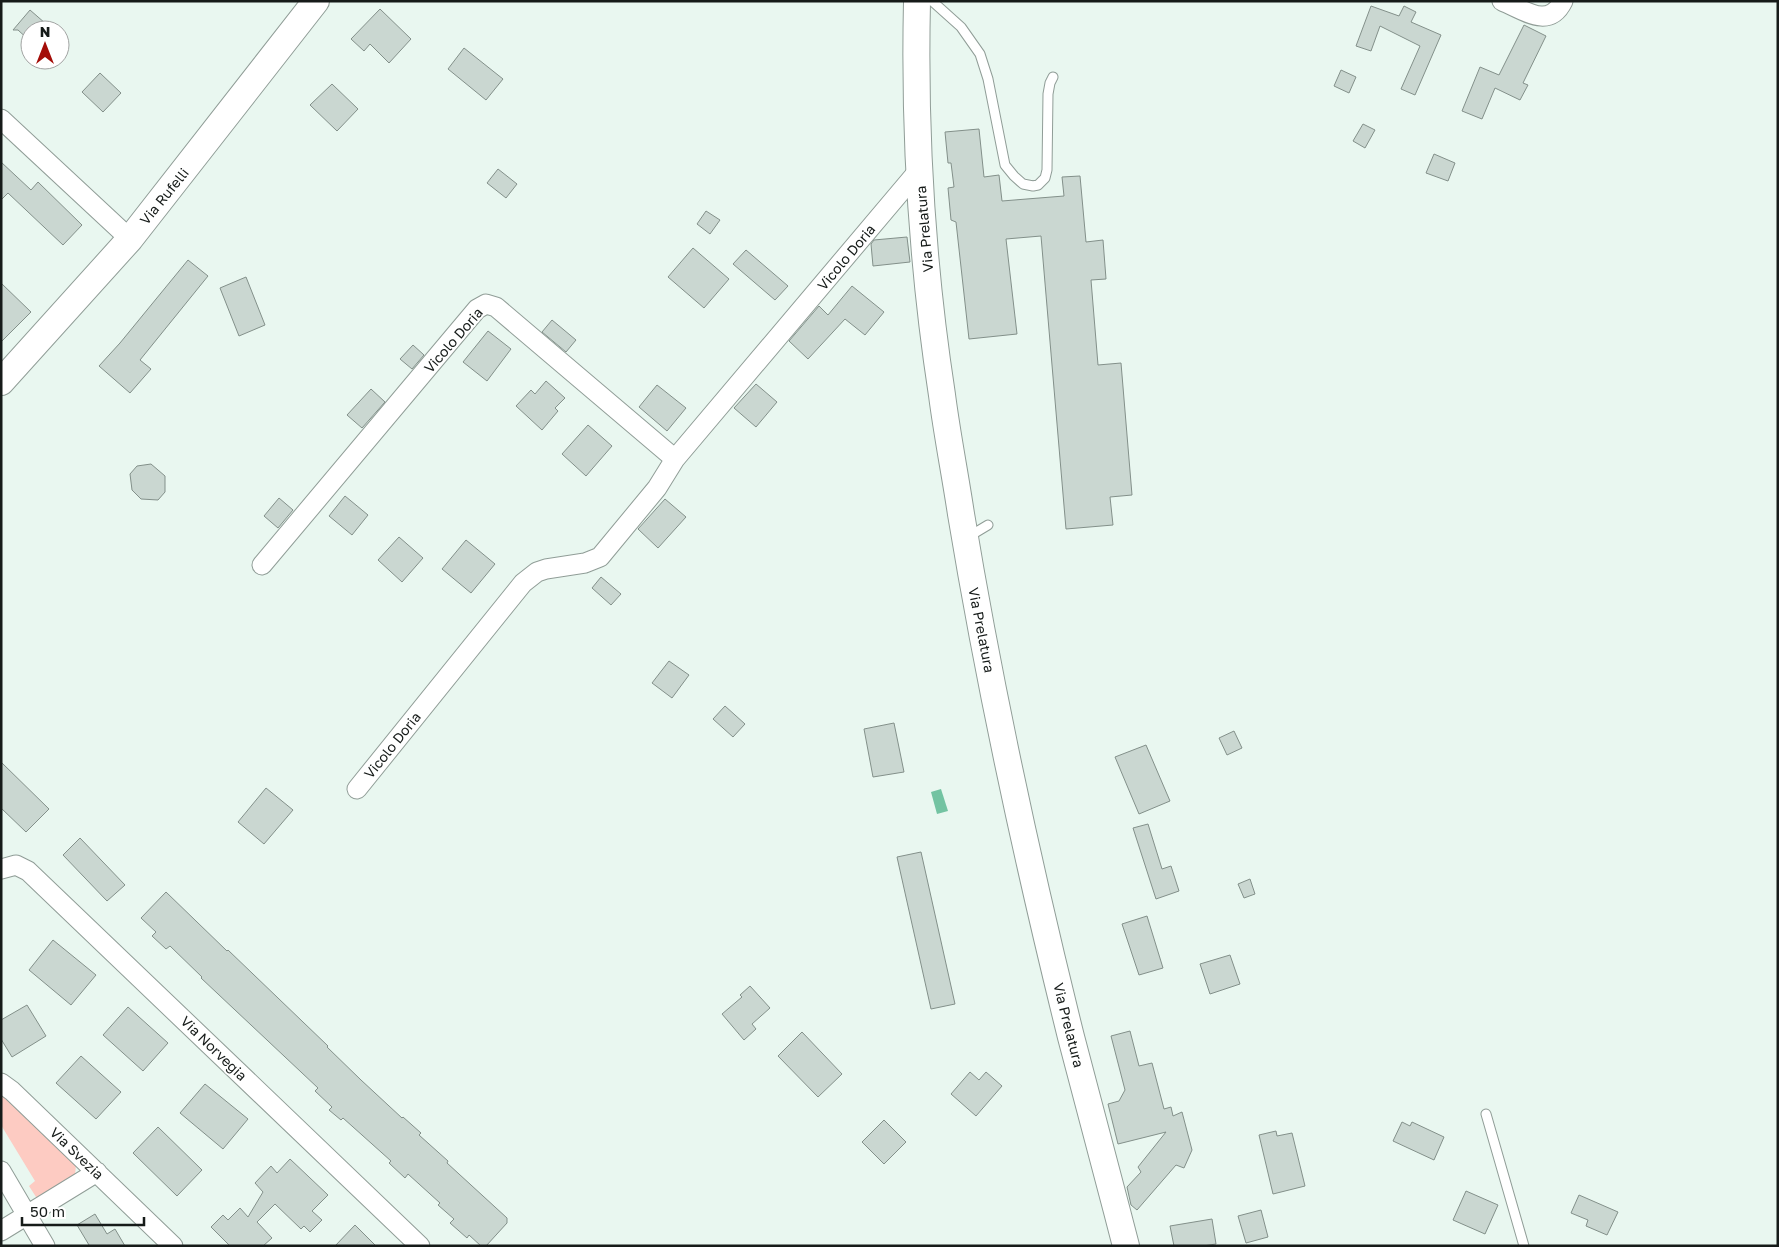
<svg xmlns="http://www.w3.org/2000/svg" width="1779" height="1247" font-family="'Golos Text',sans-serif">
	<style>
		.green { fill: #fdcbc2 }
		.water { fill: #73c3a2 }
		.building { fill: #cad7d1; stroke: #83908a }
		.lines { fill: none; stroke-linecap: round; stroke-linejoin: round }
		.lane-casing { stroke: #909d97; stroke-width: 11 }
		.street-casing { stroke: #909d97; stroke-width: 21 }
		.secondary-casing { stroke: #909d97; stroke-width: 28 }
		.lane { stroke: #fff; stroke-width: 9 }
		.street { stroke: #fff; stroke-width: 19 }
		.secondary { stroke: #fff; stroke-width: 26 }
		.labels { text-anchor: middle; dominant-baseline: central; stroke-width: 4; stroke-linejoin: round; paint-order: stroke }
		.street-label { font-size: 14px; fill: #161b19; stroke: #fff }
	</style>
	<rect width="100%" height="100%" fill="#e9f7f0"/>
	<path class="green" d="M1 1091 76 1165 75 1175 38 1200 29 1186 35 1181 1 1125Z"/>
	<path class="water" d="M941 789 948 811 937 814 931 792Z"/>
	<path class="building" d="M1371 6 1399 16 1404 6 1416 12 1411 22 1441 35 1415 95 1401 89 1420 46 1380 26 1371 51 1356 46Z
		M380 9 411 39 389 63 370 44 364 51 351 39Z
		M30 10 53 30H30V41L18 30H13Z
		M1524 25 1546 36 1523 83 1528 85 1520 100 1495 88 1482 119 1462 111 1480 67 1499 75Z
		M464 48 503 79 486 100 448 69Z
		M1341 70 1356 77 1349 93 1334 86Z
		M100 73 121 93 103 112 82 92Z
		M332 84 358 109 337 131 310 105Z
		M1363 124 1375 130 1365 148 1353 141Z
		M979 129 984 177 999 175 1002 201 1064 196 1062 177 1080 176 1086 242 1103 240 1106 279 1091 280 1098 365 1121 363 1132 495 1110 497 1113 525 1066 529 1041 236 1006 239 1017 334 969 339 956 222 951 220 948 188 954 187 951 163H948L945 132Z
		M1434 154 1455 163 1448 181 1426 173Z
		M1 162 31 190 38 182 82 225 63 245 8 193 1 200Z
		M498 169 517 184 506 198 487 183Z
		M706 211 720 220 710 234 697 224Z
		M907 237 910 262 873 266 871 244 874 240Z
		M693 248 729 279 704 308 668 277Z
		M746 250 788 286 775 300 733 264Z
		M188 260 208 276 140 360 151 369 130 393 99 366 120 343Z
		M246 277 265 325 239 336 220 288Z
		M1 283 31 312 1 342Z
		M852 286 884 312 865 335 845 319 808 359 789 341 819 306 828 315Z
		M552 320 576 340 566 352 542 332Z
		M488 331 511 349 487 381 463 362Z
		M413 345 424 355 412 369 400 359Z
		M546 381 565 398 555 408 558 411 542 430 516 406 531 390 535 394Z
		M756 384 777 402 756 427 734 408Z
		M657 385 686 408 667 431 639 407Z
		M371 389 385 402 362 428 347 415Z
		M588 425 612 446 586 476 562 454Z
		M151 464 165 476V492L158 500 141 499 132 490 130 474 137 466Z
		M345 496 368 515 352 535 329 516Z
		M279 498 293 510 278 528 264 516Z
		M665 499 686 517 658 548 638 529Z
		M399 537 423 558 402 582 378 560Z
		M466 540 495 564 471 593 442 569Z
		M601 577 621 594 611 605 592 588Z
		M669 661 689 675 672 698 652 683Z
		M725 706 745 724 733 737 713 719Z
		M894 723 904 772 873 777 864 729Z
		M1234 731 1242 748 1227 755 1219 738Z
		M1146 745 1170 801 1139 814 1115 757Z
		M1 762 49 809 26 832 1 808Z
		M266 788 293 810 264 844 238 822Z
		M1148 824 1162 869 1171 866 1179 891 1156 899 1133 828Z
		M80 838 125 885 107 901 63 855Z
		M921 852 955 1004 931 1009 897 857Z
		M1250 879 1255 894 1244 898 1238 884Z
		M166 892 227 951 228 950 328 1046 327 1047 361 1080 402 1118 403 1117 421 1133 419 1135 448 1161 447 1163 507 1218V1223L486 1246H481L469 1235 467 1238 450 1223 454 1219 438 1205 440 1203 408 1174 405 1178 389 1163 391 1161 343 1118 341 1120 329 1110 332 1107 315 1091 318 1088 201 978 202 977 170 946 166 949 152 936 156 932 141 918Z
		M1147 916 1163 968 1139 975 1122 924Z
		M53 940 96 975 71 1005 29 970Z
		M1230 955 1240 984 1210 994 1200 964Z
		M750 986 770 1008 752 1024 756 1029 744 1040 722 1014 742 997 740 995Z
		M27 1005 46 1036 12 1057 1 1039V1020Z
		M128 1007 168 1043 143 1071 103 1035Z
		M1130 1031 1139 1066 1152 1063 1164 1109 1171 1107 1173 1116 1182 1112 1192 1150 1184 1168 1176 1165 1137 1210 1131 1205 1127 1187 1141 1172 1138 1167 1166 1132 1118 1144 1108 1104 1119 1101 1125 1090 1111 1036Z
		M802 1032 842 1074 818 1097 778 1056Z
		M81 1056 121 1092 96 1119 56 1083Z
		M970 1072 979 1080 986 1072 1002 1086 976 1116 951 1094Z
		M205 1084 248 1119 223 1149 180 1113Z
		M884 1120 906 1142 884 1164 862 1142Z
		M1402 1122 1410 1126 1412 1122 1444 1137 1434 1160 1393 1141Z
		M158 1127 202 1170 177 1196 133 1153Z
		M1276 1131 1277 1136 1292 1133 1305 1186 1273 1194 1259 1135Z
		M290 1159 328 1195 312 1211 322 1220 310 1232 304 1226 301 1229 275 1204 257 1222 272 1238 263 1246H230L211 1227 223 1215 228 1220 240 1208 248 1217 263 1192 255 1183 271 1166 277 1173Z
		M1466 1191 1498 1205 1485 1234 1453 1220Z
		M1579 1195 1618 1212 1607 1235 1586 1226 1588 1220 1571 1213Z
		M1261 1210 1268 1237 1246 1243 1238 1216Z
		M95 1214 107 1234 115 1229 125 1246H88L89 1245 77 1225Z
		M1212 1219 1216 1244 1203 1246H1174L1170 1226Z
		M355 1225 376 1246H335Z"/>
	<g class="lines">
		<g class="lane-casing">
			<path id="lane" d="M932 1 961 27 980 54 988 79 1005 165 1014 176 1023 184 1033 186 1038 185 1045 178 1047 170 1048 94 1050 83 1053 77
				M968 537 988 525
				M1486 1114 1524 1246"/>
		</g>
		<g class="street-casing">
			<path id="street" d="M1502 1C1524 10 1549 30 1563 1
				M1 119 130 239
				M262 565 477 309 486 304 496 307 675 459 919 170
				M357 789 523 583 537 572 546 569 585 563 600 557 657 488 675 459
				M1 869 16 865 28 871 420 1246
				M1 1083 12 1091 173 1246
				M1 1171 45 1246
				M1 1231 97 1172"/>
		</g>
		<g class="secondary-casing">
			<path id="secondary" d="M917 1C914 132 922 265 942 395 947 434 955 474 961 514 990 689 1028 864 1071 1037 1089 1106 1108 1176 1126 1246
				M1 382 130 239 316 1"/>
		</g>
		<use href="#lane" class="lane"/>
		<use href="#street" class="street"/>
		<use href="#secondary" class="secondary"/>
	</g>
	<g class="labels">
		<g class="street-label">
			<text transform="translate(164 196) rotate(-51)">Via Rufelli</text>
			<text transform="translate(924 229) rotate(-95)">Via Prelatura</text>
			<text transform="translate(846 257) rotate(-50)">Vicolo Doria</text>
			<text transform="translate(453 340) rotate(-49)">Vicolo Doria</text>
			<text transform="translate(982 630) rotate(79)">Via Prelatura</text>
			<text transform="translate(392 745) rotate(-51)">Vicolo Doria</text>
			<text transform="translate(1069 1025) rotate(76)">Via Prelatura</text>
			<text transform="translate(214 1048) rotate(44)">Via Norvegia</text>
			<text transform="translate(77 1153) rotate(44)">Via Svezia</text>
		</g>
	</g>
	<rect width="1779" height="1247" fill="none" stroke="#161b19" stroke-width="5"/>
	<g transform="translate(45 45)"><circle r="24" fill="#ffffff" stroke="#a2a4a3"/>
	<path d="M0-4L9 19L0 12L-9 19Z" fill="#a40d08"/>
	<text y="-8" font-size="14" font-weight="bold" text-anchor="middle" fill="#161b19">N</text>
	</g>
	<path d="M22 1217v8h122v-8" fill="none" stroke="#161b19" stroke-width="2.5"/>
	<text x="30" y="1217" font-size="15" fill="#161b19" stroke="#ffffff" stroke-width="4" paint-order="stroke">50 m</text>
</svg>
